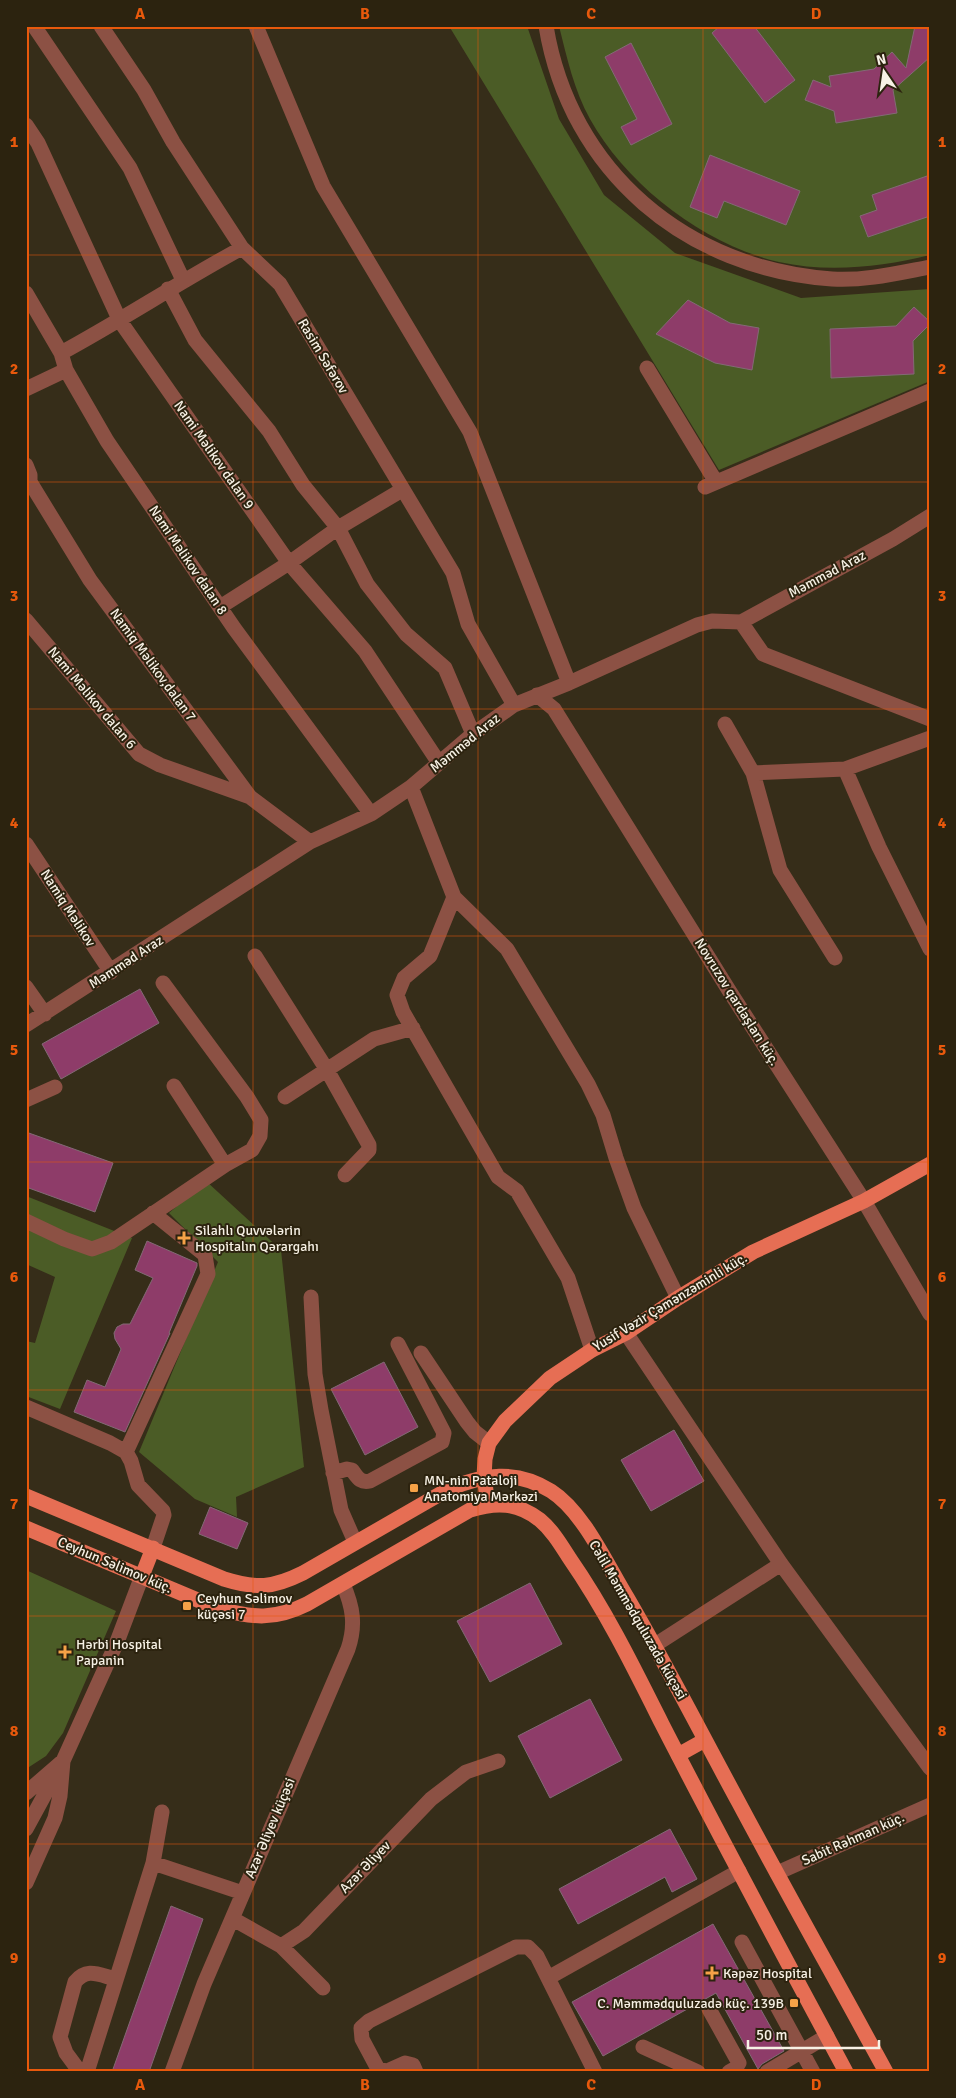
<svg xmlns="http://www.w3.org/2000/svg" width="956" height="2098" font-family="Signika,sans-serif">
	<style>
		.green { fill: #4b5c26 }
		.building { fill: #8e3c69; stroke: #836a75 }
		.lines { fill: none; stroke-linecap: round; stroke-linejoin: round }
		.minor { stroke: #8c5144; stroke-width: 15 }
		.major { stroke: #e66e54; stroke-width: 15 }
		.grid { fill: none; stroke: #e8590c; stroke-width: 1; stroke-opacity: 0.55 }
		.poi-dot { fill: #f6a247; stroke: #2c230f; stroke-width: 2 }
		.labels { text-anchor: middle; dominant-baseline: central; stroke-width: 4; stroke-linejoin: round; paint-order: stroke }
		.street-label { font-size: 14px; fill: #f7f1e5; stroke: #2c230f }
		.poi-label { font-size: 14px; fill: #f7f1e5; stroke: #2c230f; text-anchor: start }
		.neatline { fill: none; stroke: #e8590c; stroke-width: 2 }
		.grid-label { font-size: 16px; text-anchor: middle; font-weight: bold; fill: #e8590c }
	</style>
	<rect width="100%" height="100%" fill="#362d19"/>
	<path class="green" d="M449 26H527L559 119 604 195 675 253 801 298 930 289V381L719 470Z
		M559 26H930V255C881 267 829 273 779 262 705 245 627 186 590 119 574 90 567 58 559 26Z
		M206 1181 281 1250 304 1467 236 1497 237 1517 195 1499 139 1452 218 1262 169 1213Z
		M26 1196 132 1238 60 1409 26 1396V1341L35 1343 55 1277 26 1264Z
		M26 1570 116 1611 63 1733 46 1756 26 1769Z"/>
	<path class="building" d="M720 26H754L795 80 765 103 712 33Z
		M915 26H930V57L893 90 897 113 836 123 834 111 805 100 813 80 831 87 829 76 874 69 892 52 906 68Z
		M631 43 672 124 631 145 621 127 637 119 605 57Z
		M710 155 800 191 786 225 724 201 717 218 690 207Z
		M930 175V216L868 237 860 216 877 210 872 195Z
		M688 300 730 323 759 328 752 370 715 363 656 334Z
		M914 307 930 322V324L913 341 914 374 831 378 830 329 896 326Z
		M140 989 159 1023 61 1079 42 1044Z
		M26 1132 113 1163 95 1212 26 1187Z
		M147 1241 197 1263V1266L169 1333H170L125 1432 74 1412 87 1380 105 1387 121 1349 115 1339 114 1333 117 1327 123 1324H130L153 1278 135 1270Z
		M384 1362 418 1427 365 1455 331 1389Z
		M674 1430 704 1481 651 1511 621 1460Z
		M210 1507 248 1523 237 1549 199 1534Z
		M530 1583 562 1644 490 1682 457 1621Z
		M590 1699 622 1760 550 1798 518 1736Z
		M670 1829 697 1879 672 1892 665 1877 578 1924 559 1889Z
		M171 1906 203 1919 149 2072H112Z
		M713 1924 784 2051 762 2064 758 2069 716 1993 603 2056 572 2002Z"/>
	<g class="lines">
		<path class="minor" d="M34 26 130 168 183 280
			M101 26 144 90 173 142 242 248 280 284 453 573 468 624 514 705
			M256 26 323 186 470 432 569 683
			M546 26C570 172 687 269 832 279 865 281 898 273 930 267
			M26 125 38 143 120 321 289 563 365 651 439 763
			M168 289 195 340 269 431 303 485 338 528 367 584 406 634 445 668 473 734
			M26 293 61 353 66 370 107 441 234 628 371 814
			M61 353C122 320 181 281 242 248
			M647 368 716 482
			M26 389 66 370
			M26 465 30 475V482L90 580 250 797 310 842
			M705 487 930 391
			M220 607 289 563 338 528 402 490
			M26 620 139 754 160 765 250 797
			M741 622 763 654 930 719
			M537 695 554 709 730 992 864 1201 930 1314
			M725 724 753 773
			M845 769 879 847 930 949
			M411 787 454 897 507 949 588 1084 603 1115 616 1158 634 1208 678 1298
			M26 844 111 972
			M454 897 430 956 404 978 397 995 403 1012 498 1177 517 1191 568 1278 592 1350
			M255 956 327 1070 369 1145V1150L345 1175
			M835 958 780 870 753 773 845 769 930 738
			M26 987 45 1014
			M26 1025 310 842 371 814 411 787 473 734 514 705 569 683 697 625 712 621 741 622 893 539 930 516
			M174 1086 225 1165
			M285 1097 374 1039 413 1028
			M26 1100 55 1087
			M26 1221 64 1239 92 1249 111 1242 225 1165 252 1150 260 1136 261 1120 247 1097 163 983
			M311 1297 315 1374 321 1410 341 1510 355 1542
			M626 1333 781 1564 930 1768
			M421 1353 467 1422 475 1432 489 1443
			M26 1407 110 1443 126 1452 131 1461 138 1485 163 1511 164 1515 153 1548
			M126 1452 208 1274 205 1255 153 1213
			M333 1473 347 1469 352 1470C358 1478 360 1483 370 1481L442 1442 444 1433 398 1344
			M655 1645 781 1564
			M26 1793 63 1761 117 1642 142 1576
			M26 1829 63 1761 60 1796 55 1818 26 1883
			M153 1863 243 1893
			M777 1873 930 1805
			M233 1919 281 1946 304 1931 431 1799 466 1772 498 1761
			M742 1942 813 2072
			M281 1946 323 1988
			M548 1978 739 1871
			M709 2009 739 2063 736 2068 729 2072
			M643 2047 698 2072
			M80 2072 66 2053 60 2037 75 1982C87 1967 99 1975 116 1979
			M87 2072 153 1863 162 1812
			M172 2072 204 1984 348 1649C356 1625 353 1607 343 1584
			M416 2072 413 2065 405 2063 387 2071 378 2069 362 2039 361 2028 369 2021 516 1947H528L537 1956 595 2072
			M767 2072 827 2036"/>
		<path class="major" d="M26 1496 224 1579C256 1589 273 1588 303 1573L447 1490C483 1474 516 1469 551 1491 584 1512 608 1567 628 1599 667 1666 702 1735 739 1803 787 1893 837 1982 886 2072
			M488 1504 484 1477 485 1459 489 1443 505 1421 550 1378 592 1350 626 1333 678 1298 753 1252 864 1201 930 1164
			M26 1528 219 1609C253 1618 275 1620 307 1604L470 1510C496 1502 517 1502 540 1520 553 1531 561 1545 570 1559 606 1611 634 1668 662 1724 722 1841 784 1956 846 2072
			M142 1576 153 1548
			M678 1755 705 1740"/>
	</g>
	<path class="grid" d="M253 26V2072M478 26V2072M703 26V2072M26 255H930M26 482H930M26 709H930M26 936H930M26 1162H930M26 1390H930M26 1616H930M26 1844H930"/>
	<g class="poi-dot">
		<path d="M181.5 1230.5h5v5h5v5h-5v5h-5v-5h-5v-5h5z"/>
		<rect x="409" y="1483" width="10" height="10" rx="2.5"/>
		<rect x="182" y="1601" width="10" height="10" rx="2.5"/>
		<path d="M62.5 1644.5h5v5h5v5h-5v5h-5v-5h-5v-5h5z"/>
		<path d="M709.5 1965.5h5v5h5v5h-5v5h-5v-5h-5v-5h5z"/>
		<rect x="789" y="1998" width="10" height="10" rx="2.5"/>
	</g>
	<g class="labels">
		<g class="street-label">
			<text transform="translate(323 356) rotate(59)">Rasim Səfərov</text>
			<text transform="translate(214 455) rotate(55)">Nami Məlikov dalan 9</text>
			<text transform="translate(188 560) rotate(56)">Nami Məlikov dalan 8</text>
			<text transform="translate(827 574) rotate(-28)">Məmməd Araz</text>
			<text transform="translate(153 665) rotate(54)">Namiq Məlikov,dalan 7</text>
			<text transform="translate(92 698) rotate(50)">Nami Məlikov dalan 6</text>
			<text transform="translate(465 743) rotate(-39)">Məmməd Araz</text>
			<text transform="translate(68 908) rotate(57)">Namiq Məlikov</text>
			<text transform="translate(126 962) rotate(-33)">Məmməd Araz</text>
			<text transform="translate(737 1002) rotate(58)">Novruzov qardaşları küç.</text>
			<text transform="translate(670 1302) rotate(-31)">Yusif Vəzir Çəmənzəminli küç.</text>
			<text transform="translate(115 1565) rotate(23)">Ceyhun Səlimov küç.</text>
			<text transform="translate(638 1620) rotate(60)">Cəlil Məmmədquluzadə küçəsi</text>
			<text transform="translate(270 1828) rotate(-67)">Azər Əliyev küçəsi</text>
			<text transform="translate(853 1839) rotate(-24)">Sabit Rəhman küç.</text>
			<text transform="translate(365 1867) rotate(-46)">Azər Əliyev</text>
		</g>
		<g class="poi-label">
			<text x="195" y="1230">Silahlı Quvvələrin<tspan x="195" dy="16">Hospitalın Qərargahı</tspan></text>
			<text x="424" y="1480">MN-nin Pataloji<tspan x="424" dy="16">Anatomiya Mərkəzi</tspan></text>
			<text x="197" y="1598">Ceyhun Səlimov<tspan x="197" dy="16">küçəsi 7</tspan></text>
			<text x="76" y="1644">Hərbi Hospital<tspan x="76" dy="16">Papanin</tspan></text>
			<text x="723" y="1973">Kəpəz Hospital</text>
			<text x="784" y="2003" text-anchor="end">C. Məmmədquluzadə küç. 139B</text>
		</g>
	</g>
	<rect width="956" height="2098" fill="none" stroke="#2c230f" stroke-width="55"/>
	<g transform="translate(884 72) rotate(347)" stroke="#2c230f" stroke-width="4" paint-order="stroke">
	<path d="M0-4L9 19L0 12L-9 19Z" fill="#f7f1e5"/>
	<text y="-8" font-size="14" font-weight="bold" text-anchor="middle" fill="#f7f1e5">N</text>
	</g>
	<path d="M748 2040v8h131v-8" fill="none" stroke="#f7f1e5" stroke-width="2.5"/>
	<text x="756" y="2040" font-size="15" fill="#f7f1e5" stroke="#2c230f" stroke-width="4" paint-order="stroke">50 m</text>
	<rect x="28" y="28" width="900" height="2042" class="neatline"/>
	<g class="grid-label">
		<text x="140" y="19">A</text>
		<text x="365" y="19">B</text>
		<text x="591" y="19">C</text>
		<text x="816" y="19">D</text>
		<text x="14" y="147">1</text>
		<text x="942" y="147">1</text>
		<text x="14" y="374">2</text>
		<text x="942" y="374">2</text>
		<text x="14" y="601">3</text>
		<text x="942" y="601">3</text>
		<text x="14" y="828">4</text>
		<text x="942" y="828">4</text>
		<text x="14" y="1055">5</text>
		<text x="942" y="1055">5</text>
		<text x="14" y="1282">6</text>
		<text x="942" y="1282">6</text>
		<text x="14" y="1509">7</text>
		<text x="942" y="1509">7</text>
		<text x="14" y="1736">8</text>
		<text x="942" y="1736">8</text>
		<text x="14" y="1963">9</text>
		<text x="942" y="1963">9</text>
		<text x="140" y="2090">A</text>
		<text x="365" y="2090">B</text>
		<text x="591" y="2090">C</text>
		<text x="816" y="2090">D</text>
	</g>
</svg>
